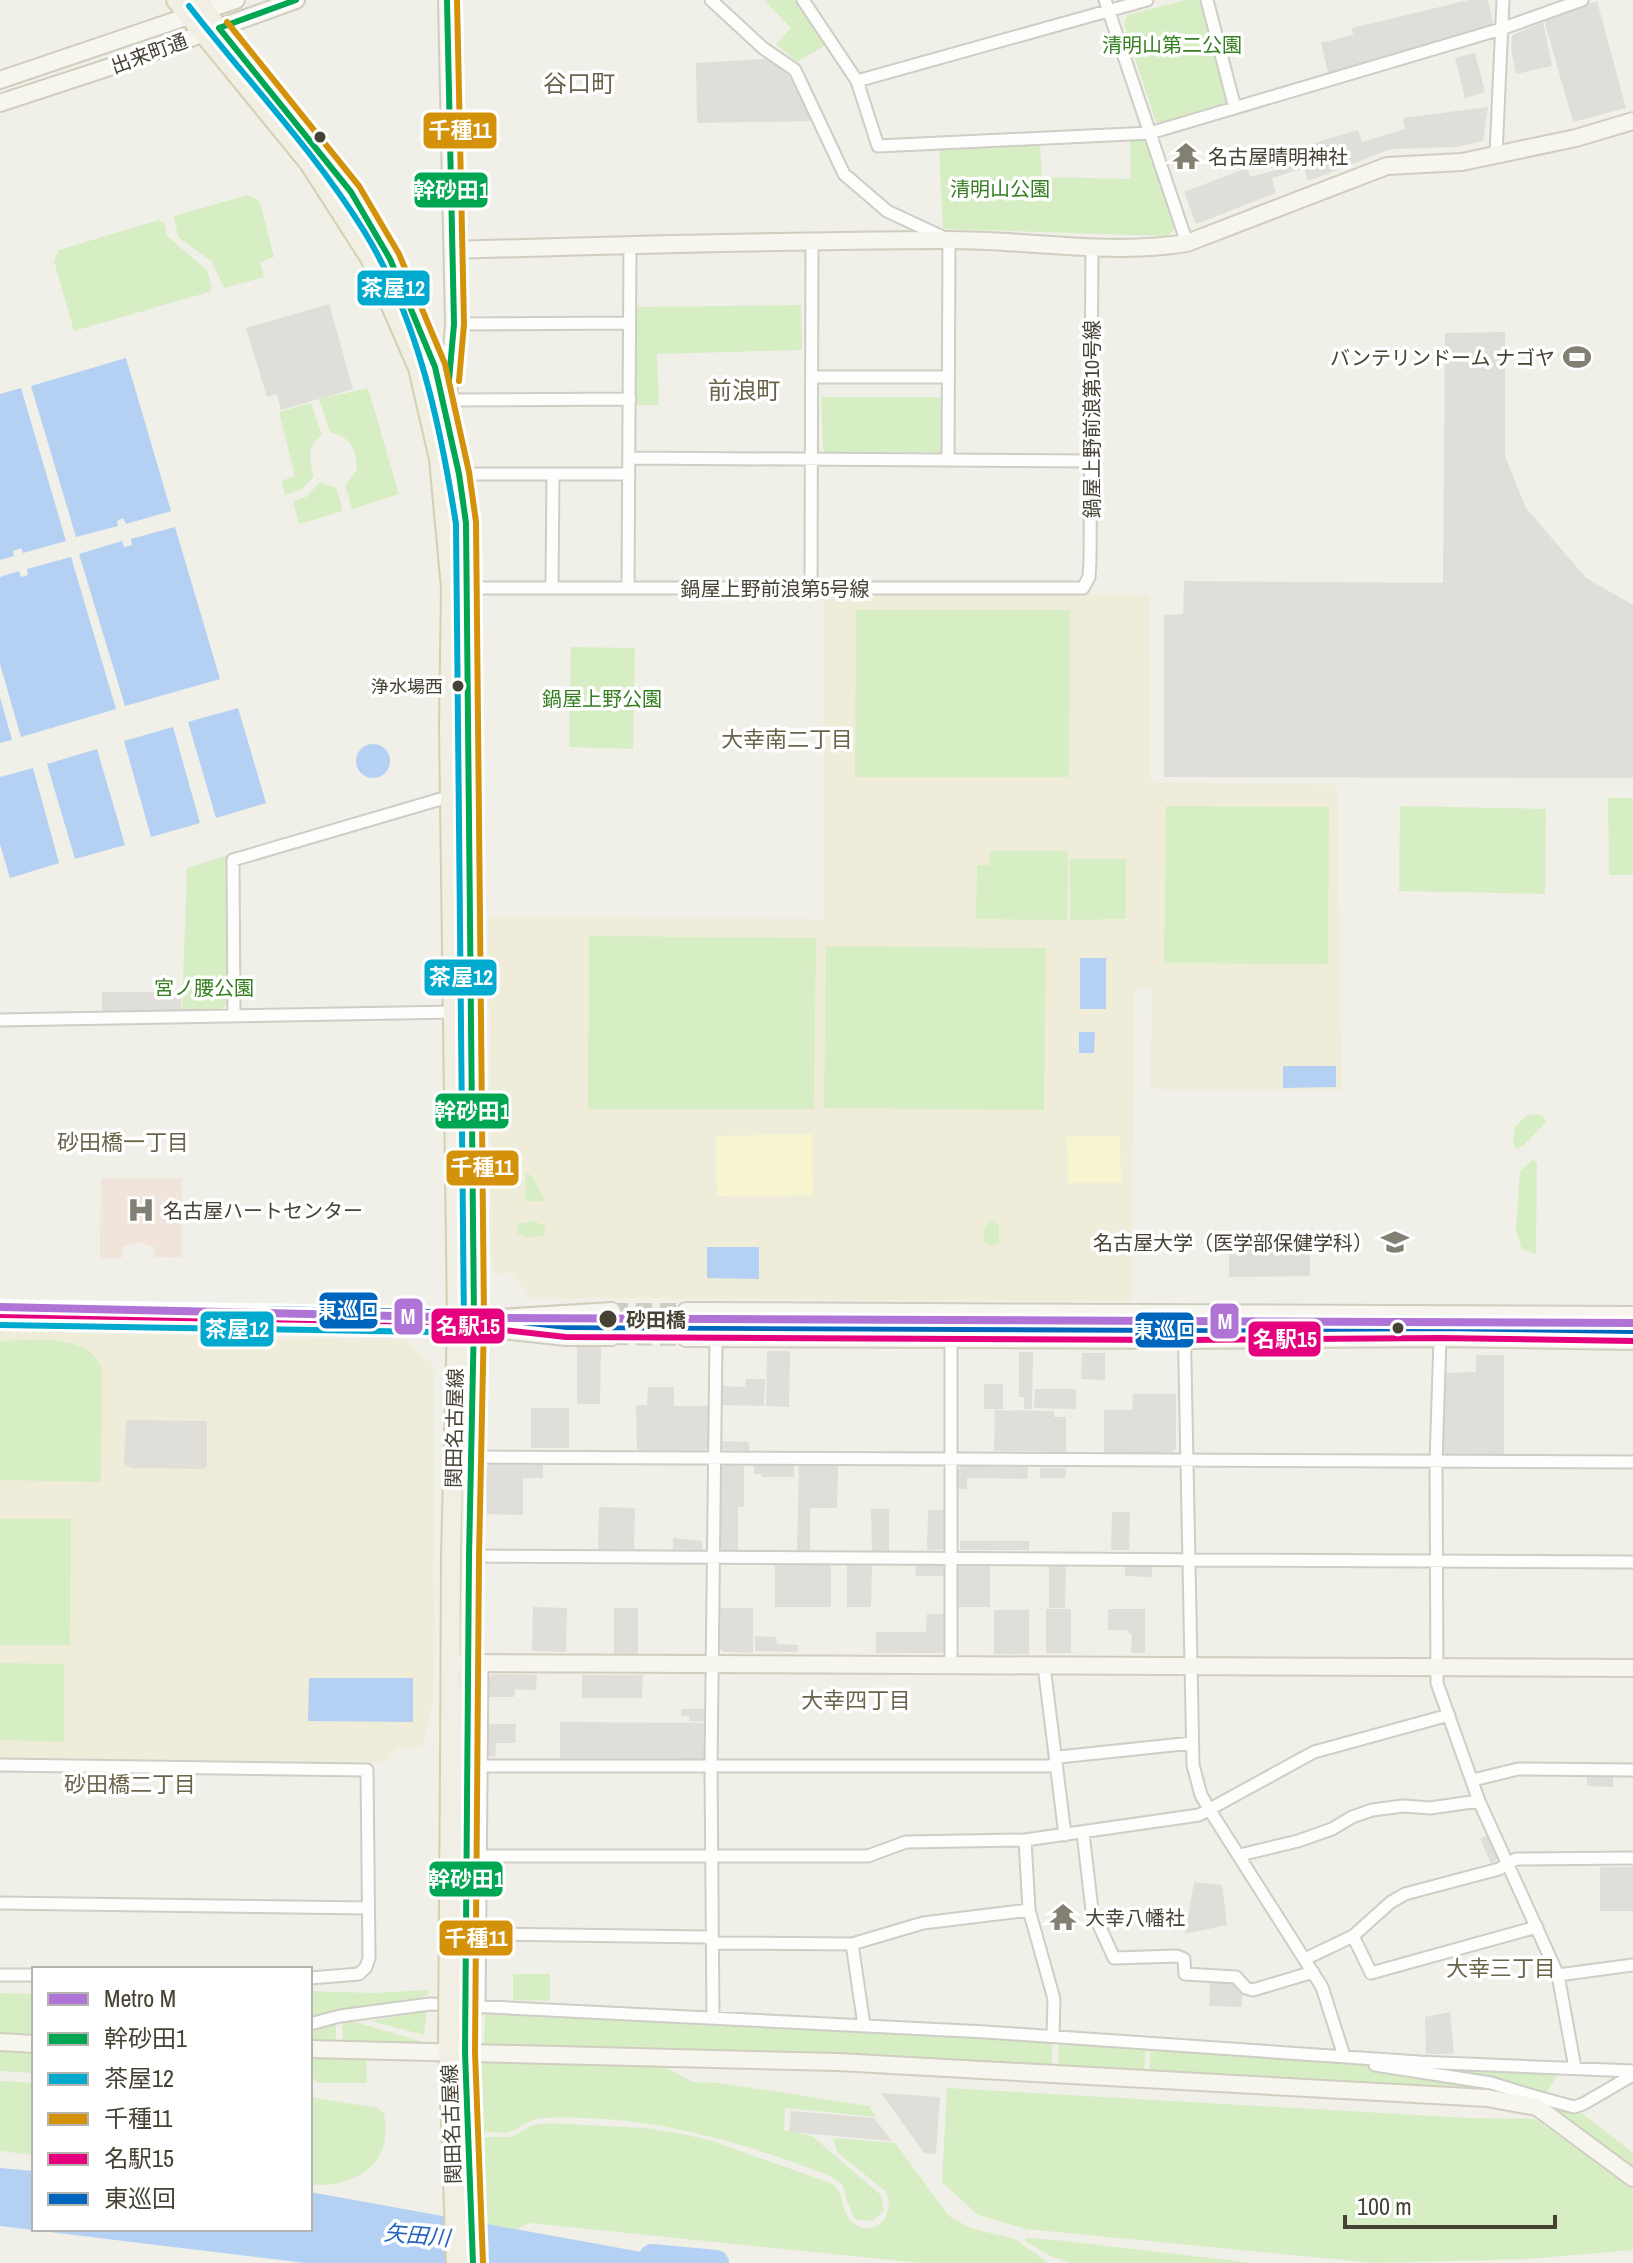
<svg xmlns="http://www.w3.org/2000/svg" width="1633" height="2263" font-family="'Archivo Narrow','Noto Sans JP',sans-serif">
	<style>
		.education { fill: #efedd9 }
		.medical { fill: #f0e4db }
		.green { fill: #d7eec5 }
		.sand { fill: #f7f5d0 }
		.parking { fill: #dfded8 }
		.water { fill: #b4d0f3 }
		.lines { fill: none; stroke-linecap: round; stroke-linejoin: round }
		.river { stroke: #b4d0f3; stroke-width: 26 }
		.secondary-tunnel { stroke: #cecdc4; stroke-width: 16; stroke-dasharray: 16 8; stroke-linecap: butt }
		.street-casing { stroke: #cecdc6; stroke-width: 15 }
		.secondary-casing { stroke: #d0cebe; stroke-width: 20 }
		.primary-casing { stroke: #d4d0b3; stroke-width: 22 }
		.street { stroke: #fdfdfc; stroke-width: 11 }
		.secondary { stroke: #f6f5ee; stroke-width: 16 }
		.primary { stroke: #f1efe3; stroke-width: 18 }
		.primary-bridge-casing { stroke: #d4d0b3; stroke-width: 22; stroke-linecap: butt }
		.primary-bridge { stroke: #f1efe3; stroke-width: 18 }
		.bus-1-casing { stroke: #fff; stroke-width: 12 }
		.bus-2-casing { stroke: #fff; stroke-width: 12 }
		.bus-3-casing { stroke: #fff; stroke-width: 12 }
		.bus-4-casing { stroke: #fff; stroke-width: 12 }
		.bus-5-casing { stroke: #fff; stroke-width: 12 }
		.bus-1 { stroke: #00a651; stroke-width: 6 }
		.bus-2 { stroke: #00a9ce; stroke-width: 6 }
		.bus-3 { stroke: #d4920a; stroke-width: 6 }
		.bus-4 { stroke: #e5007d; stroke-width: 6 }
		.bus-5 { stroke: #0065bd; stroke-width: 6 }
		.metro-1-casing { stroke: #fff; stroke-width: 14 }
		.metro-1 { stroke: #b074d6; stroke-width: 8 }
		.bus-dot { fill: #474334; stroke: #fff; stroke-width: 3 }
		.labels { text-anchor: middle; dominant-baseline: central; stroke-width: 7; stroke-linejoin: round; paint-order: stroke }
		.bus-label { font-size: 18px; fill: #474334; stroke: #fff; text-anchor: end }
		.park-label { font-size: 20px; fill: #357f21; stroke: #fff }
		.street-label { font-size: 20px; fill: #474334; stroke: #fff }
		.poi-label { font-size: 20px; fill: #474334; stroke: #fff; text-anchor: start }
		.stop-label { font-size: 20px; font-weight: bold; fill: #474334; stroke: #fff; text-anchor: start }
		.neighbourhood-label { font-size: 22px; fill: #6b634a; stroke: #fff }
		.water-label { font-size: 22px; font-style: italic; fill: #2163be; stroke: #fff }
		.quarter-label { font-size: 24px; fill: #6b634a; stroke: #fff }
		.line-badge { stroke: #fff; stroke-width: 3 }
		.badge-label { font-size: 22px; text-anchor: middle; font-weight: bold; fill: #fff }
	</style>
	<rect width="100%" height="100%" fill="#f0efe8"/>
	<path class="education" d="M824 594H1149L1151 782 1337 785 1342 1090 1150 1089 1152 991 1148 988H1135L1131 1301 532 1298 508 1270 499 1276 494 1272 492 1260 488 917 824 919Z
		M0 1331 405 1340 433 1365 434 1696 422 1748 398 1747 386 1762 0 1759Z"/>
	<path class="medical" d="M101 1178H182V1258L154 1257V1247L139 1242 122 1246V1258H100Z"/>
	<path class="green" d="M764 0H795L827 44 797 62 776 44 791 28Z
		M1186 0H1202L1226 101 1222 107 1165 125 1156 122 1124 25 1127 15Z
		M1130 139 1147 142 1176 228 1168 236 943 229 939 149 1040 143 1042 177 1131 179Z
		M248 195 260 202 274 257 260 262 264 277 224 288 212 262 178 237 174 216Z
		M159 220 164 223 167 236 207 270 212 288 209 292 74 331 54 261 59 250Z
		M801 305 802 350 657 354 659 405H635L636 307Z
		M368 388 399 494 352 509 345 485 357 470C356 449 351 437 330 432L319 399Z
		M821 397H941L943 447 940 452H825L823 447Z
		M311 403 322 435C306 447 309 459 314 476L301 490 285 495 281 481 295 476 279 412Z
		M320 482 336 488 343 511 299 524 293 501 306 497Z
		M856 610H1070L1069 777H855Z
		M571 647 635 648 633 749 569 747Z
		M1608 798H1633V875H1609Z
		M1166 806 1329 807 1328 964 1164 963Z
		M1400 806 1546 809 1545 894 1399 891Z
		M990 851H1068L1067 920 976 919 977 865H989Z
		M229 855 226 864 228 1004 220 1010H182L187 868Z
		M1070 859H1126V919L1070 920Z
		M589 936 816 938 814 1109H588Z
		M826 946 1046 948 1044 1110 824 1108Z
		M1536 1114 1543 1116 1546 1122 1523 1146 1517 1149 1513 1143 1515 1127 1526 1116Z
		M1533 1159 1537 1164 1536 1254 1522 1250 1516 1230 1520 1171Z
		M526 1173 532 1176 545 1201H525Z
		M992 1220 999 1225V1243L991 1246 986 1243C982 1235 983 1224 992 1220Z
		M533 1221 546 1226 544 1235 528 1238 518 1234 517 1227 521 1223Z
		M0 1341C33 1341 89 1331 102 1370L101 1482 0 1480Z
		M0 1519H71L70 1645H0Z
		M0 1663 64 1664V1742L0 1740Z
		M513 1974H550V2001L513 2000Z
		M429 1990 427 1996 310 2018V1991L372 1993Z
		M0 1993 34 1994V2038L0 2037Z
		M427 2011 424 2035 371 2021Z
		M485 2012 1052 2041V2067L981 2062 484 2044Z
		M342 2022H355L423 2042 343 2043Z
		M336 2023V2043L310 2042V2031Z
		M1059 2041 1146 2048 1144 2071 1058 2067Z
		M0 2049 34 2050V2073L0 2071Z
		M1151 2049 1337 2058C1395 2078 1459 2077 1518 2095L1149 2072Z
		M310 2056H366L367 2083H318L310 2076Z
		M478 2059 659 2064 693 2082 719 2083 869 2106 876 2117 785 2108 784 2130 812 2136 881 2195 884 2210 873 2221 857 2220 852 2214 842 2184C828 2173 809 2168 792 2162 712 2133 629 2114 544 2118 533 2118 526 2124 516 2129 505 2135 492 2132 480 2131Z
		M1368 2060 1559 2072 1546 2094Z
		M0 2081 34 2083V2155L0 2151Z
		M947 2088 1470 2118 1535 2119 1633 2189V2250L1527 2259 1374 2263 1026 2229 978 2215 942 2182Z
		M310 2097 378 2108 384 2114C394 2166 355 2187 310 2185Z
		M1544 2102 1579 2111 1633 2153V2171Z
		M551 2123 645 2128 677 2133 709 2140 833 2184C845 2195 841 2214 853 2223 876 2240 896 2214 886 2192L837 2152 833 2138 895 2143 949 2216 970 2228 1015 2239 1049 2263H921L529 2223 517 2229H484L481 2137H512L532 2125Z
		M1026 2238 1056 2240 1252 2263H1070L1046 2254 1025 2241Z"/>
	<path class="sand" d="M812 1134 813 1195 717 1196 716 1136Z
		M1120 1136 1121 1183H1068L1067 1137Z"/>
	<path class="parking" d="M1469 0H1488L1494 26 1329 76 1321 43 1353 35 1352 28Z
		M1597 1 1626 108 1573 122 1544 20Z
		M1543 22 1552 66 1516 74 1511 48 1512 35Z
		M1475 53 1485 92 1465 98 1455 58Z
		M765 59 786 71 814 121 697 123 696 63Z
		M1488 107 1483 141 1457 147 1391 149 1308 181 1304 168 1272 178 1276 193 1196 224 1184 192 1247 168 1250 177 1294 165 1290 150 1358 130 1362 142 1405 129 1403 118Z
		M329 304 353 389 281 410 277 394 267 397 246 328Z
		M1505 332V456L1526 508 1586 578 1633 605V778L1164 777V615L1183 614 1184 581 1443 583 1445 333Z
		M102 992H181V1010L102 1011Z
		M1310 1243V1276L1229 1277V1244Z
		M577 1346H601L600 1404H577Z
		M767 1351H790L789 1407 766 1406Z
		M1019 1352H1033L1032 1409H1024V1397H1019Z
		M1082 1353H1105V1380L1081 1379Z
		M1476 1355H1504V1455H1447L1442 1450 1443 1373 1476 1372Z
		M746 1379H765L764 1406 721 1405 722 1386 745 1387Z
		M984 1384H1003V1409H984Z
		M648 1387H674V1406H709V1447L704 1451 637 1450 636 1405H647Z
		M1035 1389H1076V1409L1034 1408Z
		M1133 1394H1176V1449L1171 1453H1104V1410H1132Z
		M531 1408H569V1448H531Z
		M995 1410 1054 1411V1417H1066V1452L994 1451Z
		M126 1420 207 1421V1466L204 1469 132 1468 126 1465 124 1462Z
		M720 1441 749 1442V1451L724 1450 720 1447Z
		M490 1464 543 1465V1478H523V1515L487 1514 485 1469Z
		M725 1465 744 1466V1507H738V1550H722L719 1546 720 1469Z
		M754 1465H794V1477H761V1474H754Z
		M799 1465H838L837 1508H810V1550H797Z
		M962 1466 1028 1467 1027 1479 967 1478V1489H955L956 1472Z
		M1040 1468H1066L1065 1478H1040Z
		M599 1507 635 1508 634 1549H598Z
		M871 1509H889V1552L872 1553Z
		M928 1510H945V1547L941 1550H927Z
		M1112 1512H1130L1129 1550H1111Z
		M673 1538 702 1541V1550L673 1549Z
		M960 1541H1029V1550H960Z
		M775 1564H831V1607H775Z
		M847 1564H872L871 1607H847Z
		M957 1564H990V1607H954V1568Z
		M916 1565H946V1576H915Z
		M1049 1565H1066L1065 1608H1049Z
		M1125 1565 1152 1566V1577L1125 1576Z
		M533 1607 567 1608 566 1652 532 1651Z
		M614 1608H638V1656H614Z
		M719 1608H753V1653L723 1652 719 1648Z
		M1046 1609H1071V1653H1046Z
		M1108 1609H1145V1653H1131L1132 1635 1126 1630H1108Z
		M994 1610H1029V1654H994Z
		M927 1614H946V1649L941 1653H876V1632H926Z
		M755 1636 776 1637 777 1644 798 1645V1652L755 1651Z
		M493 1674 537 1675 536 1690 515 1689 514 1697H484L485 1681Z
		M582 1675H643L642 1698H582Z
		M681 1709H707V1722L689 1721V1716H681Z
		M560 1722 707 1723V1755L702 1759 560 1758Z
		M485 1724H516L515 1743H496L495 1757 488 1756 484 1753Z
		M1587 1776H1613V1787L1587 1786Z
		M1488 1835 1499 1859 1491 1863 1480 1839Z
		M1600 1867H1633V1911H1600Z
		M1194 1882 1222 1885 1227 1925 1185 1934Z
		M1210 1981 1231 1982 1242 1994V2007L1209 2006Z
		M1450 2012 1454 2054H1426L1425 2017Z
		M881 2093 940 2097 936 2154 924 2153Z
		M791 2111 874 2118 892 2141 789 2132Z"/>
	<path class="water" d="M126 358 171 511 126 524 123 518 117 521 118 526 76 537 31 386Z
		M21 388 66 541 23 553 21 548 13 551 14 556 0 560V394Z
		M175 527 220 679 125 706 79 554 122 541 124 547 132 545 131 539Z
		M71 557 116 709 21 737 0 664V577L19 571 21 577 28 575 27 569Z
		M0 697 12 740 0 743Z
		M238 708 266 803 216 818 188 722Z
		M173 727 200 823 151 837 124 741Z
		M356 761a17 17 0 1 1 34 0a17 17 0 1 1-34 0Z
		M97 749 125 845 75 859 47 764Z
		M33 768 59 863 10 878 0 844V777Z
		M1080 958H1106V1009H1080Z
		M1079 1032H1095L1094 1053H1079Z
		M1283 1066H1336V1087L1283 1088Z
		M707 1247H759V1279L707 1278Z
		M309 1678H413V1722L308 1721Z
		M0 2168 34 2171V2229H310V2192L702 2263H305L0 2226Z"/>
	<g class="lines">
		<path class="river" d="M652 2257 716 2263"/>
		<path class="secondary-tunnel" d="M612 1311H686
			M612 1337 686 1338"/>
		<g class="street-casing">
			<path id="street" d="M711 0 763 48 795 70 844 174 887 211 949 240 948 459
				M803 0 857 81 878 146 1150 133 1501 29 1582 0
				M1105 0 1187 243
				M1207 0 1235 108
				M857 81 1147 0
				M1496 154 1503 0
				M454 324 629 323
				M812 377H948
				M448 400 630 399
				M629 458 1090 461
				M459 474H629
				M552 587 553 474
				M628 587 630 246
				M464 588H1083L1089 577 1090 562 1092 248
				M811 588 812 243
				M234 1016 233 860 451 796
				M0 1020 455 1012
				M1184 1313 1193 1765 1201 1795 1209 1809 1322 1987 1344 2056
				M1440 1338 1436 1462 1437 1683 1479 1801 1558 1975 1575 2068
				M951 1339V1665
				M470 1457 1633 1462
				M467 1556 1633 1562
				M1044 1666 1065 1835
				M0 1765 367 1770 369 1958 366 1967 359 1974 310 1978
				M479 1766H1052L1059 1757 1192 1743
				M1473 1780 1518 1769 1633 1770
				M1083 1833 1092 1910 1114 1958 1177 1956 1184 1959 1185 1974 1236 1977 1246 1988 1253 1990 1313 1972
				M1025 1840 1029 1910 1054 1999 1053 2036
				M1240 1855 1298 1841 1332 1829 1352 1817 1372 1810 1403 1806 1430 1808 1479 1801
				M480 1856H868L906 1842 1025 1840 1199 1815 1314 1752 1449 1715
				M0 1903 368 1908
				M480 1934 707 1937 715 1943 852 1944 923 1923 1029 1910
				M1353 1936 1371 1973 1537 1927
				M852 1944 864 2025
				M1305 1959 1353 1936 1391 1902 1405 1894 1499 1869 1516 1859 1633 1858
				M0 1975H34
				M1558 1975 1633 1965
				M479 2007 482 1663
				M713 2017 711 1766 716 1338
				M310 2024 340 2016 430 2004 986 2032 1419 2062 1633 2071
				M1375 2065 1491 2083 1530 2095
				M1533 2100 1530 2095 1574 2107 1583 2104 1633 2075"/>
		</g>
		<g class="secondary-casing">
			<path id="secondary" d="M447 0 454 324 447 410
				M0 80 236 0
				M0 103 116 65 296 0
				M454 250C617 245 781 241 945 240 1025 239 1107 256 1187 243L1387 166 1462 162 1576 138 1633 121
				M686 1311 1633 1315
				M0 1315 433 1322 612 1311
				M474 1327 566 1337H612
				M686 1338 1185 1340 1440 1338 1633 1341
				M459 1663 1633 1668
				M0 2042 34 2044
				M310 2049 838 2062 1487 2098 1537 2107 1633 2178"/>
		</g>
		<g class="primary-casing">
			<path id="primary" d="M176 0 309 163 370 258 418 368 439 459 451 588 449 726 457 1321 451 1556 450 1767
				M197 0C245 65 303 124 350 191 419 288 450 406 466 523 474 938 476 1353 467 1768
				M448 2043 456 2263
				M465 2043 473 2263"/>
		</g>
		<use href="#street" class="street"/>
		<use href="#secondary" class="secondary"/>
		<use href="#primary" class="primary"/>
		<g class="primary-bridge-casing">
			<path id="primary-bridge" d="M448 2043 450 1767
				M465 2043 467 1768"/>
		</g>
		<use href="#primary-bridge" class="primary-bridge"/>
		<g class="bus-1-casing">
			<path id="bus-1" d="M447 0 454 324 449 380
				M219 28 351 192 390 259 435 367 459 474 466 523 474 1319 469 1556 465 2052 473 2263
				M219 28 296 0"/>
		</g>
		<g class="bus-2-casing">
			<path id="bus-2" d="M189 6C247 81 314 150 364 231 418 319 440 423 456 524L464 1327
				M0 1325 432 1332 473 1337"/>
		</g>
		<g class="bus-3-casing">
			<path id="bus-3" d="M457 0 464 324 459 381
				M227 22 359 186 399 254 445 364 469 472 476 522 484 1319 479 1556 475 2052 483 2263"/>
		</g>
		<g class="bus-4-casing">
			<path id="bus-4" d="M0 1315 433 1322 566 1337 1185 1340 1440 1338 1633 1341"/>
		</g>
		<g class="bus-5-casing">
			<path id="bus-5" d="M0 1305 433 1312 567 1327 1185 1330 1440 1328 1633 1331"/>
		</g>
		<use href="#bus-1" class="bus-1"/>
		<use href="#bus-2" class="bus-2"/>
		<use href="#bus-3" class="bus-3"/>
		<use href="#bus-4" class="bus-4"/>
		<use href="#bus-5" class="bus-5"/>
		<g class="metro-1-casing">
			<path id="metro-1" d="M0 1307 482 1318 1633 1323"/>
		</g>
		<use href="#metro-1" class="metro-1"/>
	</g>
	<defs>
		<g id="temple-bare" transform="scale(2.16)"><path d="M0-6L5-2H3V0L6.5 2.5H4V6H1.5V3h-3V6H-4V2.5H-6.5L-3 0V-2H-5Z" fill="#827f73" stroke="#fff" stroke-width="2.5" paint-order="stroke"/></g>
		<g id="stadium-bare" transform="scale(2.16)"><path d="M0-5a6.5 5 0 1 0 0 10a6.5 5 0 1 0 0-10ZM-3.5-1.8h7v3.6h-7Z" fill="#827f73" stroke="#fff" stroke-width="2.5" paint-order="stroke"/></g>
		<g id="hospital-bare" transform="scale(2.16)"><path d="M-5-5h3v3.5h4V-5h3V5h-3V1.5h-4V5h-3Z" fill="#827f73" stroke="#fff" stroke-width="2.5" paint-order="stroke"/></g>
		<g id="university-bare" transform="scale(2.16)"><path d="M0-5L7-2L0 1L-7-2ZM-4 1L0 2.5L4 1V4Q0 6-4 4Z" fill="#827f73" stroke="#fff" stroke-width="2.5" paint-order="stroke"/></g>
	</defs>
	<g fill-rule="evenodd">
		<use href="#temple-bare" x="1186" y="156"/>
		<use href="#stadium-bare" x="1577" y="357"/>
		<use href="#hospital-bare" x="141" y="1210"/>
		<use href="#university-bare" x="1395" y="1242"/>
		<use href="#temple-bare" x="1063" y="1917"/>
	</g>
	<g class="bus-dot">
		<circle cx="320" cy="137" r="7"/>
		<circle cx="458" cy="686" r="7"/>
		<circle cx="608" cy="1319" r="10"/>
		<circle cx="1398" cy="1328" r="7"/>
	</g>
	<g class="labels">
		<g class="bus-label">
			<text x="443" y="686">浄水場西</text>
		</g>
		<g class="park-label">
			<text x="1172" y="44">清明山第二公園</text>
			<text x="1000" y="188">清明山公園</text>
			<text x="602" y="698">鍋屋上野公園</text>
			<text x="204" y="987">宮ノ腰公園</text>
		</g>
		<g class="street-label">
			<text transform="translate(149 53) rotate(-20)">出来町通</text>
			<text transform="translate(1091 419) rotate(-90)">鍋屋上野前浪第10号線</text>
			<text x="775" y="588">鍋屋上野前浪第5号線</text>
			<text transform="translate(454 1428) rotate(-89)">関田名古屋線</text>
			<text transform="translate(451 2124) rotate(-92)">関田名古屋線</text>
		</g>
		<g class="poi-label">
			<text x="1208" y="156">名古屋晴明神社</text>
			<text x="1555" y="357" text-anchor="end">バンテリンドーム ナゴヤ</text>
			<text x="163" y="1210">名古屋ハートセンター</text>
			<text x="1373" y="1242" text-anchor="end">名古屋大学（医学部保健学科）</text>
			<text x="1085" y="1917">大幸八幡社</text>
		</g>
		<g class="stop-label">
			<text x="626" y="1319">砂田橋</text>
		</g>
		<g class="neighbourhood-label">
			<text x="787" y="739">大幸南二丁目</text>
			<text x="123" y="1142">砂田橋一丁目</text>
			<text x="856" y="1700">大幸四丁目</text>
			<text x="130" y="1784">砂田橋二丁目</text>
			<text x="1501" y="1968">大幸三丁目</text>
		</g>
		<g class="water-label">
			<text transform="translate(417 2235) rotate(5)">矢田川</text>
		</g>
		<g class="quarter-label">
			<text x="579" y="83">谷口町</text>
			<text x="744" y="390">前浪町</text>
		</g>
	</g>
	<g class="line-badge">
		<rect x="422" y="111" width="76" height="39" rx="8" fill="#d4920a"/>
		<rect x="413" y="171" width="76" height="38" rx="8" fill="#00a651"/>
		<rect x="356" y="269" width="75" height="38" rx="8" fill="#00a9ce"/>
		<rect x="423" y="958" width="75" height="39" rx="8" fill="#00a9ce"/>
		<rect x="434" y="1092" width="76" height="38" rx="8" fill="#00a651"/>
		<rect x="445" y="1149" width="75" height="38" rx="8" fill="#d4920a"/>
		<rect x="318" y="1291" width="61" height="39" rx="8" fill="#0065bd"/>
		<rect x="393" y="1297" width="31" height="39" rx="8" fill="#b074d6"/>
		<rect x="1209" y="1302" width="31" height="38" rx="8" fill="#b074d6"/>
		<rect x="430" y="1307" width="76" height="38" rx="8" fill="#e5007d"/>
		<rect x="199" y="1310" width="76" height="38" rx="8" fill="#00a9ce"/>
		<rect x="1134" y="1311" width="61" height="38" rx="8" fill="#0065bd"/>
		<rect x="1247" y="1320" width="75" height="38" rx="8" fill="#e5007d"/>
		<rect x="428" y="1860" width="76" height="38" rx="8" fill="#00a651"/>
		<rect x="438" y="1919" width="76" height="38" rx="8" fill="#d4920a"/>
	</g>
	<g class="badge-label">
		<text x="460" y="138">千種11</text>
		<text x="451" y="198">幹砂田1</text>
		<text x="393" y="296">茶屋12</text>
		<text x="461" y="985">茶屋12</text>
		<text x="472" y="1119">幹砂田1</text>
		<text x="482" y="1175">千種11</text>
		<text x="348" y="1318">東巡回</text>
		<text x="408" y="1324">M</text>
		<text x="1225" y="1329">M</text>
		<text x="468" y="1334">名駅15</text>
		<text x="237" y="1337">茶屋12</text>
		<text x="1165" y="1338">東巡回</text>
		<text x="1285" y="1347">名駅15</text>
		<text x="466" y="1887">幹砂田1</text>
		<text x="476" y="1946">千種11</text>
	</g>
	<rect x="32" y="1967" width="280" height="264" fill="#ffffff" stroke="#b5b4ae" stroke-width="2"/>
	<rect x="48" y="1993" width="40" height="12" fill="#b074d6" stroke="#b5b4ae" stroke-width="2"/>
	<text x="104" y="2007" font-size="24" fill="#474334">Metro M</text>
	<rect x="48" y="2033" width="40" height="12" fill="#00a651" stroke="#b5b4ae" stroke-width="2"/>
	<text x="104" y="2047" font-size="24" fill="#474334">幹砂田1</text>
	<rect x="48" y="2073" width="40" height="12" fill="#00a9ce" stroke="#b5b4ae" stroke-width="2"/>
	<text x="104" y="2087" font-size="24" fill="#474334">茶屋12</text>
	<rect x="48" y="2113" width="40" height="12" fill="#d4920a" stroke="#b5b4ae" stroke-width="2"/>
	<text x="104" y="2127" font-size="24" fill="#474334">千種11</text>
	<rect x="48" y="2153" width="40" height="12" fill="#e5007d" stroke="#b5b4ae" stroke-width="2"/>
	<text x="104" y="2167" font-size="24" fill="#474334">名駅15</text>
	<rect x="48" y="2193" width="40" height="12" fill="#0065bd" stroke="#b5b4ae" stroke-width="2"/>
	<text x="104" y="2207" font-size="24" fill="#474334">東巡回</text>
	<path d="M1345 2215v12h210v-12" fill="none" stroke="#474334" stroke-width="4"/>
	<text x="1357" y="2215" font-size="24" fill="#474334" stroke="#ffffff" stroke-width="6" paint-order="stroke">100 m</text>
</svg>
